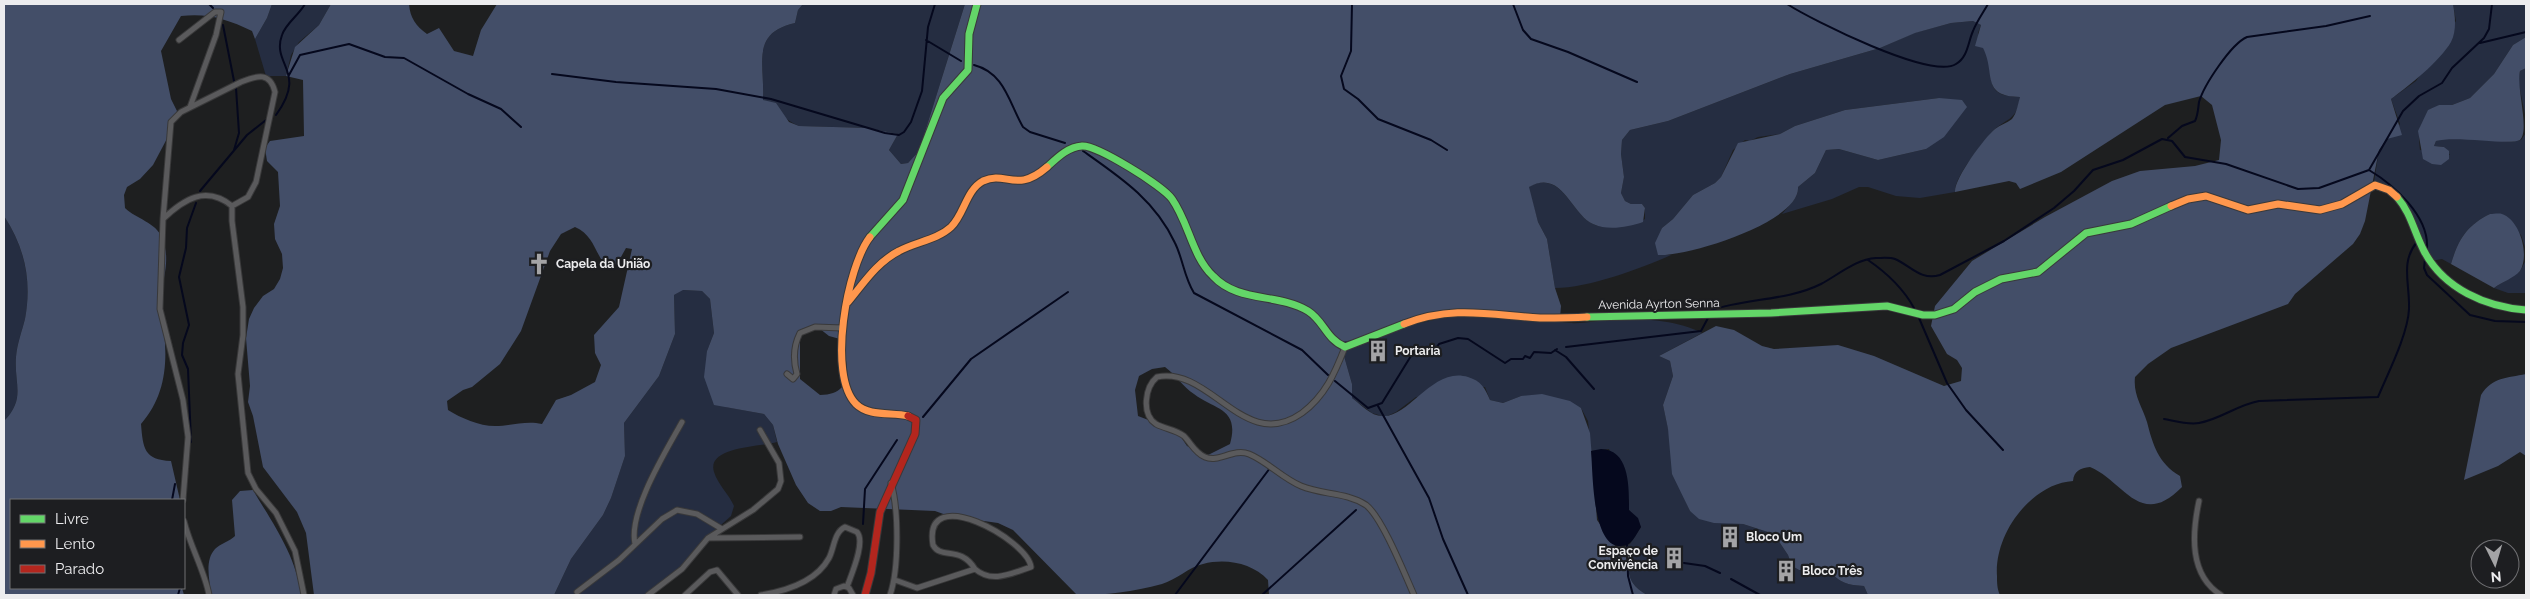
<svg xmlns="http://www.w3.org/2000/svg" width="2530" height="599" font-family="Raleway,sans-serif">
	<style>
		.green { fill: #252d41 }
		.forest { fill: #434e68; fill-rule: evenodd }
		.water { fill: #05081d }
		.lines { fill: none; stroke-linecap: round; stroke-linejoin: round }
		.stream { stroke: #05081d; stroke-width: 2 }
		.street-casing { stroke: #39393a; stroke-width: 7 }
		.fast-casing { stroke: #39393a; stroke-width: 9 }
		.slow-casing { stroke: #39393a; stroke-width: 9 }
		.jam-casing { stroke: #39393a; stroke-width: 9 }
		.street { stroke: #5a5a5c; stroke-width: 5 }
		.fast { stroke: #63d668; stroke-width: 7 }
		.slow { stroke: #ff974d; stroke-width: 7 }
		.jam { stroke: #b3261e; stroke-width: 7 }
		.labels { text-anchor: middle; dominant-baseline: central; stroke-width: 4.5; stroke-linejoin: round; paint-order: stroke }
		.poi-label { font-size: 12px; font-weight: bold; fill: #ececee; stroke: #1d1e21; text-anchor: start }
		.street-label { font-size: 12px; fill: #ececee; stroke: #1d1e21 }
	</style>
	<rect width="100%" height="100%" fill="#1e1f20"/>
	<path class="green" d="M272 4H331L319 25 299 42 291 55 286 76H266L255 39 267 18Z
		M803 4H965L919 151 908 163 901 164 889 150 898 134 868 128 799 126C786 121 775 108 763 100 765 64 750 33 795 23L798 10Z
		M2453 4H2526V37L2513 45 2494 74 2470 98 2452 105H2439C2421 121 2417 125 2420 150L2450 155 2444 147 2434 146 2436 141 2448 137 2512 142 2521 140 2526 133V250L2521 235 2490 214C2467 225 2458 240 2451 264L2442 259 2425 262 2399 203 2389 191 2373 188 2379 150 2400 124 2391 99 2416 81 2456 21Z
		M1973 21 1981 25 1978 33C1981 42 1987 51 1988 59 1993 84 1987 96 2020 97 2017 122 2005 118 1992 132 1982 144 1954 177 1955 192L1920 198 1896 196 1868 187H1859L1832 199 1782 214C1788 206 1799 198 1798 187L1815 173 1826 150 1839 149 1878 160 1926 149 1939 98 1845 110 1795 126 1780 134 1758 137 1750 141 1745 140 1733 150 1721 177 1715 183 1693 195 1673 219 1662 228 1657 250 1659 255H1671C1640 269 1588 288 1555 288L1547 239 1538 222 1528 187C1562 168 1571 214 1593 224 1602 228 1610 227 1620 226 1630 225 1636 224 1645 219V208L1642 204H1631L1625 201 1621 193 1624 177 1621 154 1622 140 1630 130 1668 121 1790 74 1880 48 1914 33 1951 23Z
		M2526 68V119L2518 80 2520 71Z
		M4 216C25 248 32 282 25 319 22 331 17 344 16 357 14 385 26 398 4 421Z
		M2526 260V293H2508L2494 288 2520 271Z
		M682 290 702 291 710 299 714 333 707 351 726 407 764 414 773 425 777 442C762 447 706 446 714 472 718 485 729 494 734 506L731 516 704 540 695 555 648 595H554L571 559 603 515 611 498 625 456 624 423 659 376 675 334 674 295Z
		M1497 314C1521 318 1545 321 1569 323 1587 324 1605 319 1623 319 1649 319 1679 321 1702 333L1659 356 1670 361 1673 376 1663 405 1682 493 1690 511 1714 522 1743 524 1774 534 1788 555 1792 566 1799 570H1829C1839 583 1848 585 1864 586L1868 595H1647C1620 579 1634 568 1623 547L1630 544 1641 527 1629 510V501L1609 449 1591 451 1588 421 1581 408 1521 396 1503 403 1490 400 1485 387 1416 397 1396 412 1385 417 1372 413 1352 398V384L1340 342 1455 315Z"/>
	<path class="forest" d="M4 4H272L267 18 255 39 252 31C227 19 208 13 181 16L161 51 171 99 177 111 170 133 153 165 140 179 127 187 124 195 125 208C136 219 156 222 162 238 171 259 163 276 161 298 160 308 163 321 164 332 168 366 164 398 141 424 143 448 144 460 171 461L180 500H11V588H182L184 595H4V421C26 398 14 385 16 357 17 344 22 331 25 319 32 281 25 248 4 216Z
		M331 4H409C410 18 416 26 427 34L439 28 454 51 473 56 481 30 497 4H803L798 10 795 23C750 33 765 64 763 100L776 103 789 122 799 126 868 128 898 134 889 150 901 164 908 163 919 151 965 4H2453C2455 16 2457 30 2451 42 2440 61 2409 86 2391 99L2402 135 2387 139 2379 150 2365 221 2360 234 2353 244 2295 294 2288 304 2171 348 2148 364 2135 377C2133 395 2142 406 2147 422 2153 445 2158 463 2180 476L2182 487C2140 530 2124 481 2090 467 2080 468 2074 471 2073 481 2030 484 1994 535 1997 576 1997 582 1997 589 2000 595H1868L1864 586C1848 585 1839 583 1829 570H1799L1792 566 1788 555 1774 534 1743 524 1714 523 1699 519 1690 511 1672 474 1668 429 1663 405 1673 376 1670 361 1659 356 1716 326 1734 330 1762 346 1774 349 1838 345 1874 356 1944 386 1961 381 1962 368 1957 360 1947 354 1931 326 1935 306 1972 261 2045 217 2112 181 2140 171 2195 166 2219 160 2221 140 2212 105 2201 96 2165 105 2061 172 2020 189 2016 183 2009 181 1955 192C1954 179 1984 138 1995 129 2000 125 2007 123 2012 119 2017 113 2018 103 2020 97 1980 96 1996 73 1983 48L1975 46 1981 25 1973 21 1951 23 1915 33 1880 48 1790 74 1668 121 1630 130 1622 140 1621 154 1624 177 1621 193 1625 201 1631 204H1642L1645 208 1643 222C1628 227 1608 231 1593 224 1571 214 1562 168 1529 187L1538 222 1547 239 1555 288 1561 306 1560 317 1556 321C1522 321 1493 312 1457 315 1417 318 1380 338 1340 342L1352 384V398C1362 405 1371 417 1384 416 1410 416 1434 366 1468 377 1481 381 1485 388 1490 400L1503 403 1521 396 1542 394 1570 401 1581 408 1590 433 1597 520 1615 546 1623 547C1634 568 1620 579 1647 595H1269L1268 580C1252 563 1226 558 1203 564 1189 567 1176 580 1162 584 1133 592 1106 595 1077 595L1013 530 998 523 949 516 935 511 841 507 831 511H820L808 503 796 485 778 444 773 425 764 414 714 405 704 377 707 351 714 333 710 299 702 291 683 290 674 295 675 334 659 376 624 423 625 456 611 498 603 515 571 559 554 595H314L306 533 297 512 263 467 253 416 248 402 250 386 246 338 249 319 254 308 263 296 274 289 280 279 283 268 282 254 275 239 274 224 280 206 278 172 267 161 265 148 270 141 304 136 303 80 286 76 295 47 319 25ZM575 227C593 235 594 250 605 265L617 264 626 248 632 249 619 307 594 335 595 353 601 365 595 382 571 395 556 400 542 424C526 420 511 426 495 426 479 426 461 418 448 410L447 401 463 390 472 387 500 364 521 331 550 251 561 234ZM815 325 829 336 840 339C848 363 857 394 820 395L800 379V333L802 329ZM1165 367C1176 375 1183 387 1194 394 1215 410 1240 408 1230 444L1208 455 1187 446 1177 431 1138 416 1135 390 1139 376 1152 369Z
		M2526 37V68L2520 71C2516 88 2530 130 2520 140 2510 146 2456 135 2436 141L2434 146 2444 147 2449 151V159L2441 165 2432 164 2423 159 2418 131 2428 110 2439 105H2452L2470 98 2494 74 2513 45Z
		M1939 98 1962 100 1967 107 1944 137 1926 149 1878 160 1839 149 1826 150 1815 173 1798 187C1801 222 1686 257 1658 255L1655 243 1662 228 1673 219 1693 195 1715 183 1721 177 1738 143 1780 134 1795 126 1845 110Z
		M2490 214C2493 214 2499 213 2502 214 2520 220 2530 255 2520 271 2514 278 2502 282 2494 288L2451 264C2458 240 2467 225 2490 214Z
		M2526 374V456L2520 452 2498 466 2464 480 2481 395C2492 377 2507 378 2526 374Z
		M253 490C273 524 296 555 301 595H211C210 581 204 561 215 549 220 544 230 541 235 536L232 500 240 491Z"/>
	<path class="water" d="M1601 449C1630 450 1629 487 1629 510L1638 518 1641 527C1635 536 1632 547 1619 546 1592 545 1593 471 1591 451Z"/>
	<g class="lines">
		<path class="stream" d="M4 4H54
			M209 4 213 8
			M1352 4 1351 51 1341 76 1344 89 1358 99 1378 119 1431 140 1447 150
			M1513 4 1523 30 1531 39 1568 52 1637 82
			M1787 4C1812 20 1931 80 1956 64 1968 57 1968 42 1973 31 1977 21 1983 13 1988 4
			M223 25 234 81
			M926 40 961 61
			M2480 43 2526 32
			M974 65C1005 73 1009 103 1023 127L1030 132 1065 143
			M552 74 616 82 716 89 771 99 885 133 899 135 904 132 911 122 922 91 928 27 935 4
			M289 75 300 55 349 44 385 57 404 58 468 94 501 109 521 127
			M276 115C308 71 271 65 282 35 286 23 299 15 305 4
			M2168 138 2182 126 2195 121C2198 115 2198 109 2199 102 2204 85 2231 44 2247 37L2326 26 2370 16
			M234 150 239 133 236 88
			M1083 151C1120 177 1155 200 1175 243 1183 259 1184 277 1194 293L1302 350 1328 375
			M2369 170 2403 111 2419 96 2442 83 2452 68 2484 38 2489 29 2492 4
			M2369 170C2394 185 2429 216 2427 248
			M200 191 247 135 266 120
			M2425 259 2424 268 2427 275 2470 315 2495 321 2526 322
			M1868 260C1887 273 1903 288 1914 308
			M1712 310C1747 298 1787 301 1821 284 1838 275 1856 259 1876 258 1882 258 1890 257 1895 259 1911 266 1921 281 1940 275L2004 241 2054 208 2074 191 2093 170 2123 160 2162 139 2172 141 2185 157 2226 164 2298 189 2319 188 2369 170
			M1919 318 1947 383 1966 410 2003 450
			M1566 347 1701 331 1708 318
			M1555 350 1566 357 1594 389
			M1335 381 1368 408 1382 403 1414 351 1432 353 1439 344 1458 338 1468 339 1505 363 1511 359H1523L1525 356 1530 358 1534 352 1551 353 1557 349
			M1378 406 1429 498 1443 539 1468 595
			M923 417 971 359 1068 292
			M2164 419C2175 421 2188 425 2199 423 2221 419 2237 405 2259 401L2378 397C2388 373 2408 334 2409 309 2410 284 2400 262 2417 242
			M191 442 188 369 182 355 183 343 189 325 179 277 186 248 187 228 196 203
			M172 500 175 484
			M863 524 865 489 897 440
			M1627 542 1628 576 1633 595
			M1684 563 1705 566 1720 573
			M1731 579 1760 595
			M178 595 180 588
			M1175 595 1270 468
			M1262 595 1356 510"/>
		<g class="street-casing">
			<path id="street" d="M179 40 215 12H221L216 35 190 107
				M163 219 171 122 181 112 241 82C258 75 270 72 275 92L256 182 248 197 232 206
				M1345 347C1335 373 1325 396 1302 413 1244 454 1211 366 1157 377 1145 387 1141 414 1156 424 1165 429 1175 429 1184 436 1191 443 1195 453 1205 457 1219 463 1233 448 1249 454 1268 462 1282 478 1301 486 1322 495 1346 492 1366 505 1382 517 1405 575 1414 595
				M787 374 793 379 797 374C793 360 793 347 800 333L815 327 843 328
				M183 500 188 437 183 400 160 309 163 219C184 199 206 185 232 206V221L243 307V335L238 374 248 473 256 489 276 513 295 551 304 595
				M2199 501C2192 534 2189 575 2221 595
				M184 521C190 546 205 572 209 595
				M708 538 800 537
				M635 544C628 512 666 451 682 422
				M895 580 917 588 975 569C992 584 1012 573 1031 567 1028 540 922 481 933 545 941 560 960 545 975 569
				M577 592 619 560 662 519 677 510 697 514 722 529
				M648 595 682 569 708 538 753 510 778 489 781 481 779 463 760 430
				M685 595 710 572 717 570 738 595
				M761 595C786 591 816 582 829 558 834 549 834 532 845 527L857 532C866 542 851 575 847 587
				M834 595 836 589 844 586 849 588 853 595
				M890 595C899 569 899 510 891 483"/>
		</g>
		<g class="fast-casing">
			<path id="fast" d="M1047 167C1058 157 1068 147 1082 146 1097 145 1163 186 1172 199 1189 223 1192 256 1213 276 1238 303 1278 293 1308 311 1324 321 1326 339 1345 347L1404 324
				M2397 197C2411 213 2414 232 2424 251 2444 289 2486 307 2526 310
				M870 237 903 200 943 98 968 70 969 34 977 4
				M1587 317 1771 313 1887 306 1923 315H1935L1954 309 1975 292 2001 279 2038 272 2086 233 2131 224 2171 206"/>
		</g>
		<g class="slow-casing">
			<path id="slow" d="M2171 206 2188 199 2206 196 2248 210 2278 204 2320 210 2342 204 2375 185 2389 190 2397 197
				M870 237C847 267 827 375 856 404 869 417 892 412 908 416
				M848 302C863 284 877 262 899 251 915 242 937 240 951 227 964 215 966 190 983 181 1006 170 1016 194 1047 167
				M1404 324C1453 305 1490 315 1540 318 1556 318 1571 318 1587 317"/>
		</g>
		<g class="jam-casing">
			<path id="jam" d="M865 595 871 573 880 512 915 434 916 420 908 416"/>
		</g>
		<use href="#street" class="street"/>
		<use href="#fast" class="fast"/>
		<use href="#slow" class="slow"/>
		<use href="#jam" class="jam"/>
	</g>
	<defs>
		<g id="church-bare" transform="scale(1.725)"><path d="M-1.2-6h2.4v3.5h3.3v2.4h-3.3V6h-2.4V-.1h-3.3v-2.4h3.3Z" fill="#a4a4a6" stroke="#1d1e21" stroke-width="2.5" paint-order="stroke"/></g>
		<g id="building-bare" transform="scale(1.725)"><path d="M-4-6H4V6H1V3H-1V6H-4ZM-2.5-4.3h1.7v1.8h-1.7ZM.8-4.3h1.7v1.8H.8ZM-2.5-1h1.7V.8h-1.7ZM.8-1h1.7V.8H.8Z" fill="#a4a4a6" stroke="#1d1e21" stroke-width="2.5" paint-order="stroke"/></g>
	</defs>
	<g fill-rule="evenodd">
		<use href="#church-bare" x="539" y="264"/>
		<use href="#building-bare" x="1378" y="351"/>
		<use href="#building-bare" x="1730" y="537"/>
		<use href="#building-bare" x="1674" y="558"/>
		<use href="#building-bare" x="1786" y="571"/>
	</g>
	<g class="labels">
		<g class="poi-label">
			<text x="556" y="264">Capela da União</text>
			<text x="1395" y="351">Portaria</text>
			<text x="1746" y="537">Bloco Um</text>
			<text x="1658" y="551" text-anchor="end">Espaço de<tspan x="1658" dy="14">Convivência</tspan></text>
			<text x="1802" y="571">Bloco Três</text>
		</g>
		<g class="street-label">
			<text transform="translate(1659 304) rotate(-1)">Avenida Ayrton Senna</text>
		</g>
	</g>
	<rect width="2530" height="599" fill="none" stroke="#ececee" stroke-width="10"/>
	<rect x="10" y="499" width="175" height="90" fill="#1d1e21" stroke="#707073"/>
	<rect x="20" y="515" width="25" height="8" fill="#63d668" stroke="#707073"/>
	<text x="55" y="524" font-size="15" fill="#ececee">Livre</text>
	<rect x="20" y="540" width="25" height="8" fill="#ff974d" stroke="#707073"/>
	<text x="55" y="549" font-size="15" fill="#ececee">Lento</text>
	<rect x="20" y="565" width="25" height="8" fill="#b3261e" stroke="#707073"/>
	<text x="55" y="574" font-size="15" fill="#ececee">Parado</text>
	<g transform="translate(2495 564) rotate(175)"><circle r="24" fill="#1d1e21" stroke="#707073"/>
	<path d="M0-4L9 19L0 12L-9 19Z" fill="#a4a4a6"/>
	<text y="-8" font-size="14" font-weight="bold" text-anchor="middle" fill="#ececee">N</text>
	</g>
</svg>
